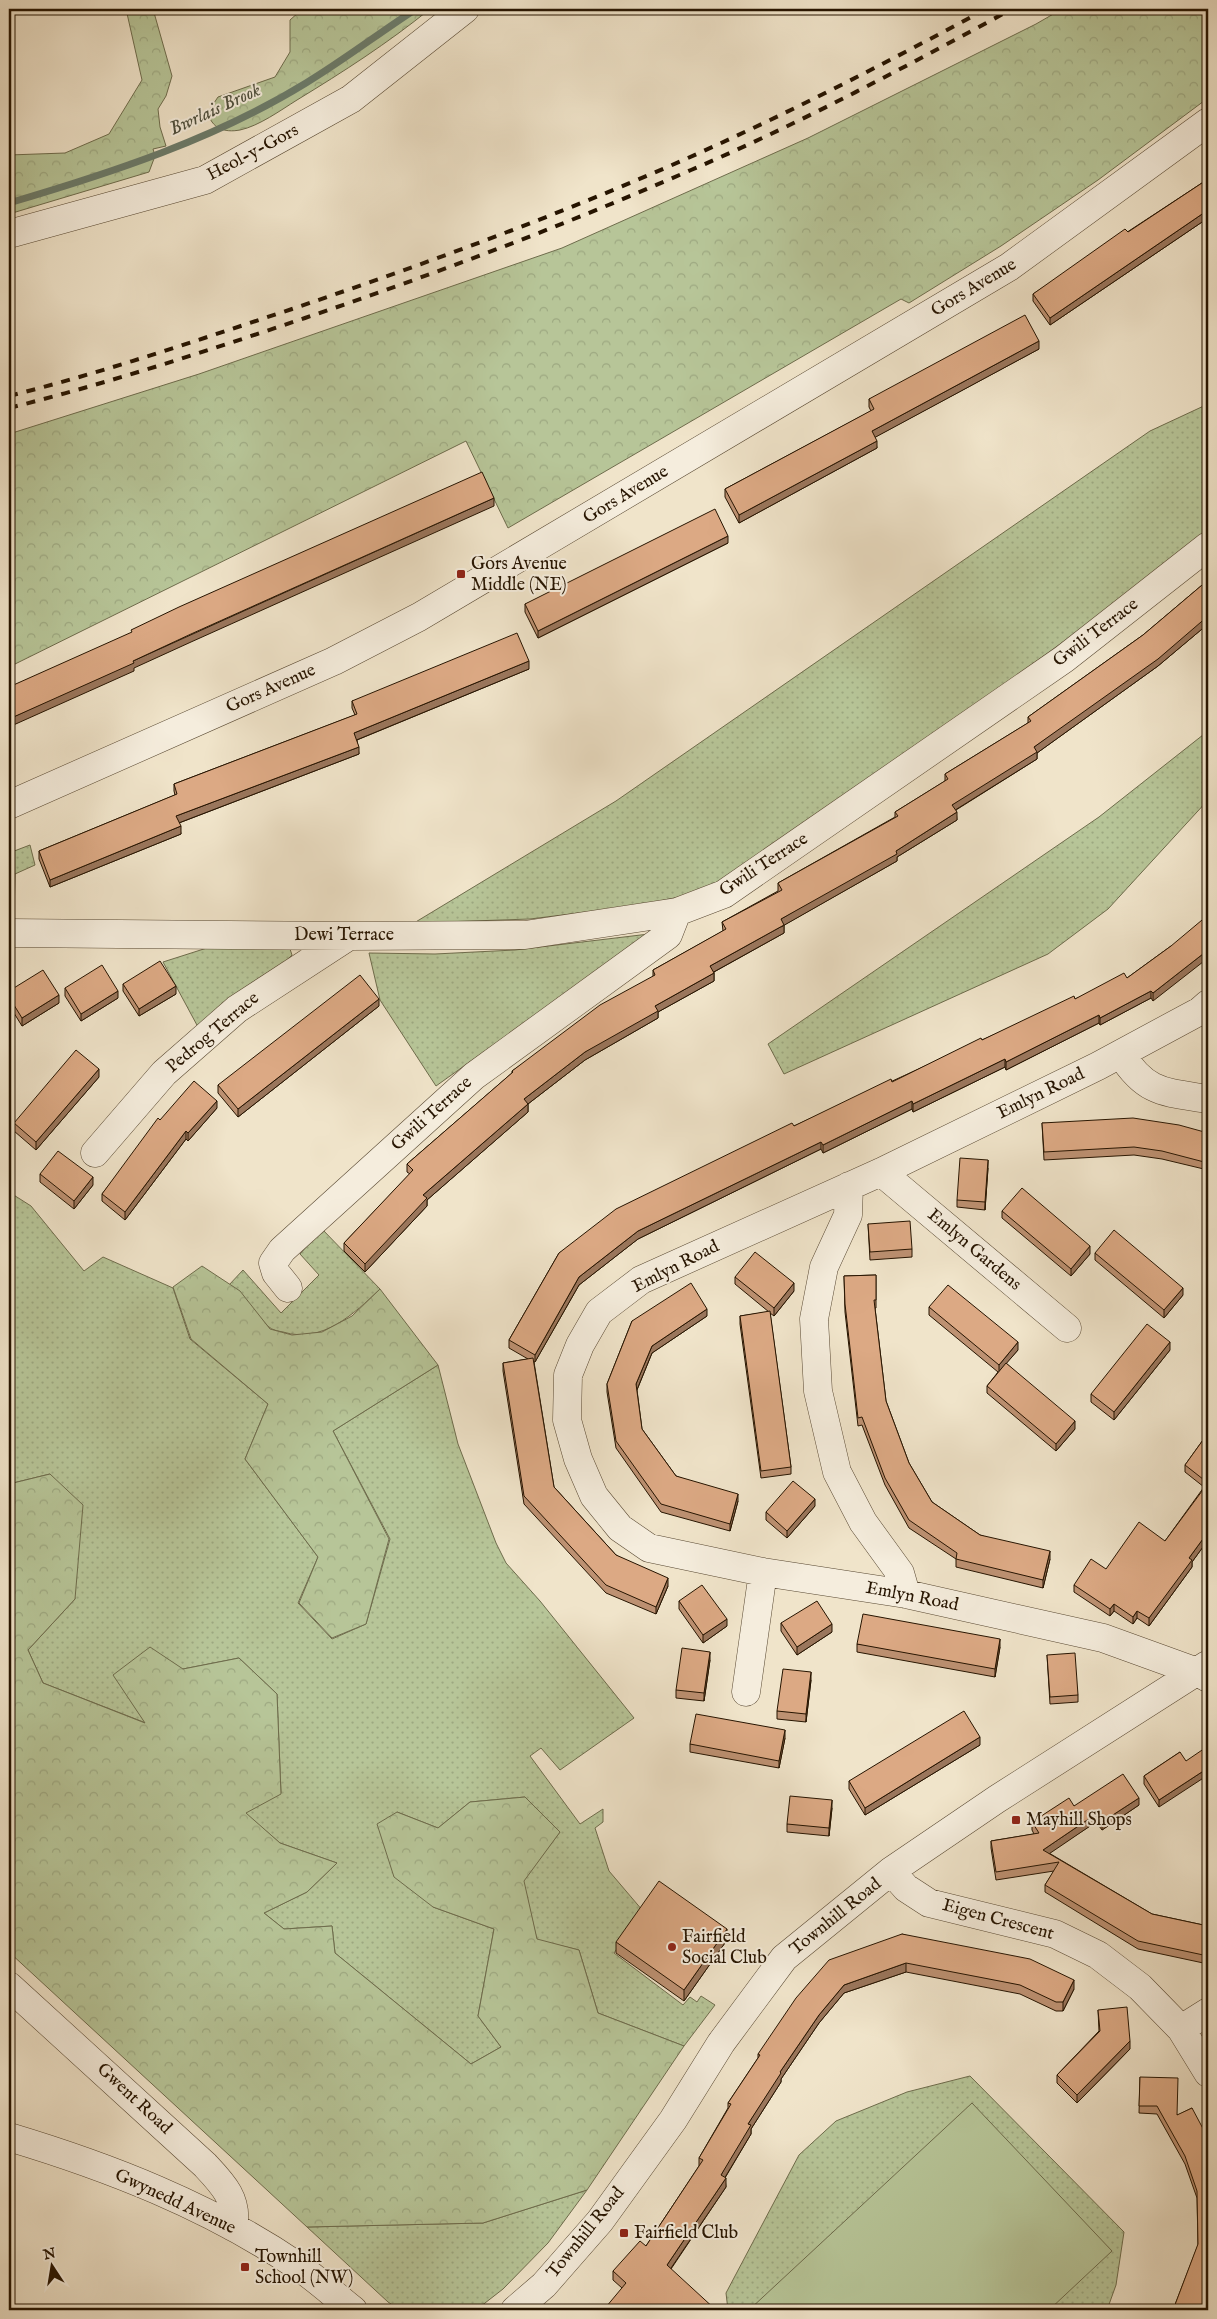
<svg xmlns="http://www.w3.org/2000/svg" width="1217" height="2319" font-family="'IM FELL English',serif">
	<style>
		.grass { fill: url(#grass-dots); stroke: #6e6c4c }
		.forest { fill: url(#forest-crowns); stroke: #6e6c4c }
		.pitch { fill: #b7c598; stroke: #6e6c4c }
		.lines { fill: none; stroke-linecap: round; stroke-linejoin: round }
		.stream { stroke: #6c7b6a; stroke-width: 7 }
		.minor-casing { stroke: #584832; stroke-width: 29 }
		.minor { stroke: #f5eddd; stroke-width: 28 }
		.rail { stroke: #261400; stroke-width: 4; stroke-dasharray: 9 9; stroke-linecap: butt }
		.wall { fill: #bd9172; stroke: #261400 }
		.shaded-wall { fill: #9a765c; stroke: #261400 }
		.building { fill: #dca984; stroke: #261400 }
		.poi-dot { fill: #8f2418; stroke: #f5eddd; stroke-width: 2 }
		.labels { text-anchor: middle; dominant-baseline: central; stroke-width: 4; stroke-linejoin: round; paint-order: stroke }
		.street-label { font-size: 18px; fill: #261400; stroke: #f5eddd }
		.poi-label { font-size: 18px; fill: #261400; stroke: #f5eddd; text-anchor: start }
		.water-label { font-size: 19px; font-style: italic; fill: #4f503e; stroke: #f5eddd }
	</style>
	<defs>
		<pattern id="grass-dots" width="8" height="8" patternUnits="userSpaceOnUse" patternTransform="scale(1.25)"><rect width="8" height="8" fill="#b7c598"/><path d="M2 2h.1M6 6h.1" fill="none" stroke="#9da881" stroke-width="1.8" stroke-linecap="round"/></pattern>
		<pattern id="forest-crowns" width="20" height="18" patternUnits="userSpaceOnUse" patternTransform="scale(1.25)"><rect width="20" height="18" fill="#b7c598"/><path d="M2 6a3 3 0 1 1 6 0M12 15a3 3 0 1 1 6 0" fill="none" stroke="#9da881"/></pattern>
	</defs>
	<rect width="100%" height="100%" fill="#f0e4ca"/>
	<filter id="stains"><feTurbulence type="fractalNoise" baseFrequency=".004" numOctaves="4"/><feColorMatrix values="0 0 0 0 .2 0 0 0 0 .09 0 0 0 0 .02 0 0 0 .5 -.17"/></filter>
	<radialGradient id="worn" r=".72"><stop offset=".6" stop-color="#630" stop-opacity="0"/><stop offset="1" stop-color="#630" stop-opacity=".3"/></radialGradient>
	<path class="grass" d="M1208 404V530L1162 570 1012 679 732 875 694 894 635 906 530 919 414 923 616 801 1150 431Z
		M1208 731V800L1108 909 1048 954 784 1074 768 1044 1099 817Z
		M30 845 35 865 15 874 14 917 9 918V853Z
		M649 934 436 1086 380 1000 369 953 435 954 515 950Z
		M210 947 290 949 292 955 284 963 198 1027 163 962Z
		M9 1192 31 1206 84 1271 103 1257 173 1288 190 1339 268 1404 245 1459 318 1557 298 1603 332 1639 366 1624 390 1539 333 1431 438 1365 458 1444 496 1543 506 1563 540 1601 634 1718 560 1770 541 1748 530 1756 580 1824 603 1809V1822L595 1828 609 1871 643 1911 614 1953 683 2005 690 1997 697 2002 701 1996 715 2005 684 2046 598 2013 579 1950 537 1940 523 1881 560 1832 525 1797 470 1802 438 1828 397 1812 433 1907 494 1929 478 2016 501 2047 471 2064 335 1953 332 1926 284 1929 264 1913 307 1892 337 1863 280 1843 245 1813 281 1793 277 1694 239 1658 183 1669 146 1723 43 1683 28 1650 75 1599 50 1474 9 1484Z
		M322 1229 380 1289C354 1314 322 1344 283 1332 278 1331 272 1330 269 1327 254 1313 246 1295 229 1285L243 1270 281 1313 319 1275 300 1254Z
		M970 2076 1124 2232 1116 2285 1107 2310H728L726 2293 799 2155 836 2121 907 2092Z
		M587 2190 548 2243 503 2289 476 2310H400L388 2302 307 2227 483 2223Z"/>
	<path class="forest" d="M126 9H153L172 76 166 96 158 109 160 127 166 146 153 149 155 156 149 172 9 214V155L65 153 109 134 142 80Z
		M311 9H430C388 43 343 72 297 100 281 110 259 126 240 130 224 133 211 128 208 112L218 97 275 77 290 52V20L299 12Z
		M1062 9H1208V98L1098 180 1001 246 909 303 901 299 508 528 466 441 9 667V434L199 374 562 248 808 138 1036 24Z
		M202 1266 240 1291 270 1329 292 1335 322 1332 352 1316 380 1289 438 1365 333 1431 389 1539 366 1624 332 1638 299 1603 318 1557 245 1459 268 1404 191 1339 173 1287Z
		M50 1474 83 1505 75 1599 28 1650 43 1683 145 1723 113 1675 150 1647 183 1669 239 1658 277 1694 281 1794 246 1813 280 1843 337 1863 307 1892 264 1913 284 1929 332 1926 335 1953 471 2064 501 2047 478 2016 494 1929 433 1907 394 1877 377 1824 397 1812 438 1828 470 1802 525 1797 560 1832 524 1881 537 1939 579 1950 598 2013 684 2046 587 2190 483 2223 307 2227 9 1952V1484Z"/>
	<path class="pitch" d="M972 2103 1112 2251 1049 2310H749Z"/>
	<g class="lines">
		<path class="stream" d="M9 203C111 173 215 139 306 83 344 60 379 33 416 9"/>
		<g class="minor-casing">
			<path id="minor" d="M9 234 205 180 351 99 465 9
				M9 805 334 661 419 617 1009 267 1208 122
				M9 933 350 936 525 935 677 912
				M1208 1004 1200 1011 1098 1066 881 1172 641 1280 599 1312 580 1345 568 1375 567 1420 578 1459 594 1496 620 1528 649 1548 763 1572 906 1594 1103 1638 1197 1672 1208 1678
				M1121 1054C1146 1094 1165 1092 1208 1099
				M95 1153 164 1073 237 1009 349 936
				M881 1172 1067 1328
				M849 1186 848 1215 824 1267 814 1319 818 1391 837 1472 863 1522 900 1573 906 1594
				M288 1288 276 1273 273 1263 282 1250 474 1076 668 935 677 912 724 894 1064 659 1208 546
				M746 1692 763 1572
				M891 1871 906 1888 929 1903 1055 1934 1098 1955 1140 1987 1181 2029 1208 2073
				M9 1986 205 2165C222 2183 239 2200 233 2227
				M1181 2029 1208 2012
				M9 2137C109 2167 209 2206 296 2265 316 2278 334 2295 353 2310
				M515 2310 544 2285 600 2221 673 2120 721 2043 784 1958 891 1871 997 1799 1207 1665"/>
		</g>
		<use href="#minor" class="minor"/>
		<path class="rail" d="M9 396C105 372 198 340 292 309 425 264 559 215 688 158 789 113 888 62 986 9
			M9 408C109 383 207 351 305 318 435 274 565 225 691 170 801 123 907 66 1012 9"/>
	</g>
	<path class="wall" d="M9 60 13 88V100H9Z
		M1208 179V218L1050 325 1033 301V294Z
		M1039 349 875 437 877 448 739 523 725 497V489L871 411 869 407V399Z
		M728 543 538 638 525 612V604Z
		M1208 580V624L1158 666 1037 753V759L956 810 957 820 897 857V861L784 925V933L714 972V981L658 1012V1018L585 1060 528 1104V1112L427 1200V1206L365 1272 344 1251V1243L410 1174 407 1172V1164L512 1073V1071L653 977V970L723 931 722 922 778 891V883L895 817V812L945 781V774L1028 723V717L1143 635Z
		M529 669 357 740 359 754 179 823 181 834 50 887 39 859V851L175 795 174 791V784L355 715 352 708V701Z
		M1171 946 1153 1001 1151 998 1100 1025 1099 1023 1006 1070 1005 1067 913 1112 912 1109 823 1153 821 1149 638 1239 579 1285 535 1362H534L554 1487 616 1555 668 1586 656 1614 606 1593 524 1504 503 1371V1363L528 1359 509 1348V1340L559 1253 794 1126 982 1040 1075 999 1127 978Z
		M123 984 176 994 139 1016 123 991Z
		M65 988 118 998 81 1021 65 996Z
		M9 991 59 1003 22 1026 9 1005Z
		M379 1006 238 1117 218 1093V1085Z
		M99 1077 36 1150 14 1131V1123Z
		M217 1108 188 1141 186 1139 125 1220 102 1201V1194L160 1120Z
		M1042 1123 1208 1133V1170L1162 1159 1134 1155 1044 1160Z
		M988 1168 985 1210 957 1207V1200Z
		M40 1174 93 1185 74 1209 40 1182Z
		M1002 1211 1090 1254 1071 1276 1002 1218Z
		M868 1224 912 1249V1257L870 1260Z
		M1095 1253 1183 1295 1164 1318 1095 1260Z
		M876 1275V1308H875L886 1401 909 1463 932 1502 980 1535 1050 1559 1043 1588 956 1567V1559L909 1528 885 1485 862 1425 858 1426 845 1312 844 1276Z
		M735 1277 794 1291 774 1316 770 1313 791 1467V1474L761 1478 740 1324V1316L769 1312 735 1284Z
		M929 1307 1018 1350 1006 1363 1075 1429 1056 1451 987 1393V1386L998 1372 929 1315Z
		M707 1316 652 1353 637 1390 642 1429 676 1476 738 1501 730 1531 661 1512 616 1448 607 1392V1384L632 1321Z
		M1170 1350 1114 1420 1091 1402V1394Z
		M1208 1433V1540L1192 1562V1567L1149 1626 1137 1618 1133 1624 1114 1611 1110 1616 1074 1592V1585L1165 1541 1204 1487 1185 1472V1465Z
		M815 1506 787 1538 766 1520V1512Z
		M679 1601 727 1626 703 1643 679 1609Z
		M781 1623 832 1632 797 1655 781 1631Z
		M857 1644 1000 1647 995 1677 857 1652Z
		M1047 1655 1078 1695V1702L1050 1704Z
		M710 1660 704 1701 676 1698V1690Z
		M811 1680 806 1722 777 1719V1711Z
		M785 1738 779 1768 690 1752V1744Z
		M980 1745 865 1815 849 1789V1781Z
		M1180 1752 1159 1807 1144 1784V1776Z
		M1139 1805 1102 1830 1096 1822 1049 1853 1152 1914 1208 1926V1964L1138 1949 1045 1892V1885L1054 1871 996 1880 991 1848V1841L1034 1834 1032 1830V1822L1074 1806Z
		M832 1808 829 1836 787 1832V1824Z
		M902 1934 1074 1989 1063 2011H1056L1020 1994 906 1972 844 1993 819 2023 781 2079V2082L751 2129V2134L725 2178 726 2187 671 2269 622 2288 613 2280V2271L646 2246 699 2166V2158L728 2108V2103L758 2058V2054Z
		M727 1940 684 2001 616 1953V1942Z
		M1098 2010 1130 2049 1077 2103 1057 2083V2075L1099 2031Z
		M1140 2077 1178 2115 1192 2108 1208 2306 1206 2310H1173L1198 2245 1197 2198 1185 2164 1157 2114 1139 2113Z"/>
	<path class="shaded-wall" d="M1208 210V218L1050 325V318Z
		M1039 341V349L872 439V431Z
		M877 441V448L739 523V515Z
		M494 498V506L191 642 134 668V671L9 727V719L133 661Z
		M728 536V543L538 638V631Z
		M1208 616V624L1158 666 1037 753V759L952 812V805L1034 747Z
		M529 661V669L354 741V733Z
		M359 747V754L176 824V816Z
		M957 812V820L897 857V861L781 927V919L896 851Z
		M181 826V834L50 887V880Z
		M784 925V933L710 974V966Z
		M1208 950V958L1153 1001V993Z
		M714 973V981L658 1012V1018L585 1060 524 1107V1099L585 1052 655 1006Z
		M176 986V994L139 1016V1009Z
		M118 991V998L81 1021V1014Z
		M1151 991V998L1100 1025V1018Z
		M59 995V1003L22 1026V1018Z
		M379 999V1006L238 1117V1109Z
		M1099 1015V1023L1006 1070V1062Z
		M1005 1059V1067L913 1112V1104Z
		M99 1069V1077L36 1150V1142Z
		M217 1101V1108L188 1141V1133Z
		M912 1101V1109L823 1153V1145Z
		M528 1104V1112L427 1200V1206L365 1272V1264L423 1195Z
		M186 1131V1139L125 1220V1212Z
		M821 1142V1149L638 1239 579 1285 535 1362V1355L579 1277 638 1231Z
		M988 1160V1168L985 1210V1202Z
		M93 1177V1185L74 1209V1201Z
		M1090 1246V1254L1071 1276V1269Z
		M794 1283V1291L774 1316V1308Z
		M1183 1288V1295L1164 1318V1310Z
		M707 1309V1316L652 1353 636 1392V1384L652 1346Z
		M1018 1342V1350L999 1372V1365Z
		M1170 1342V1350L1114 1420V1412Z
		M1075 1421V1429L1056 1451V1444Z
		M738 1494V1501L730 1531V1524Z
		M815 1499V1506L787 1538V1531Z
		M1208 1532V1540L1192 1562V1567L1149 1626V1618L1189 1558Z
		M1050 1551V1559L1043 1588V1580Z
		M668 1578V1586L656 1614V1607Z
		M1114 1604V1611L1110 1616V1609Z
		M1137 1611V1618L1133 1624V1617Z
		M727 1619V1626L703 1643V1635Z
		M832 1624V1632L797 1655V1647Z
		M1000 1639V1647L995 1677V1669Z
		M710 1652V1660L704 1701V1693Z
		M811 1672V1680L806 1722V1714Z
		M785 1730V1738L779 1768V1761Z
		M980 1737V1745L865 1815V1808Z
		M1208 1768V1775L1159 1807V1800Z
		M1139 1798V1805L1102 1830V1822Z
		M832 1800V1808L829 1836V1828Z
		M1096 1814V1822L1043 1858V1850Z
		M727 1929V1940L684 2001V1990Z
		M906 1963V1972L844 1993 819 2023 781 2079V2082L751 2129V2134L721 2184V2175L748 2124 780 2072 819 2015 844 1985Z
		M1074 1980V1989L1063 2011V2002Z
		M1130 2041V2049L1077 2103V2095Z
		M726 2178V2187L667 2274V2265Z
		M1208 2298V2306L1206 2310H1203Z"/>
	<path class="building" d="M9 60H12L13 88 9 89Z
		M1208 179V210L1050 318 1033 294 1125 229 1128 232Z
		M1025 315 1039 341 872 431 877 441 739 515 725 489 874 409 869 399Z
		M482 472 494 498 191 634 133 661 134 663 9 719V687L132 632 131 630 179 607Z
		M715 509 728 536 538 631 525 604Z
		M1208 580V616L1158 659 1034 747 1037 752 952 805 957 812 896 851 897 854 781 919 784 925 710 966 714 973 655 1006 658 1011 585 1052 524 1099 528 1104 423 1195 427 1198 365 1264 344 1243 413 1170 407 1164 513 1072 512 1071 600 1005 655 975 653 970 726 929 722 922 782 890 778 883 898 816 895 812 948 779 945 774 1031 721 1028 717 1143 635Z
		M517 633 529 661 354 733 359 747 176 816 181 826 50 880 39 851 177 794 174 784 357 714 352 701Z
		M1208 915V950L1153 993 1151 991 1100 1018 1099 1015 1006 1062 1005 1059 913 1104 912 1101 823 1145 821 1142 638 1231 579 1277 535 1355 509 1340 559 1253 616 1209 792 1123 794 1126 891 1079 892 1082 981 1038 982 1040 1074 996 1075 999 1124 973 1127 978 1171 946Z
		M160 961 176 986 139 1009 123 984Z
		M102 965 118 991 81 1014 65 988Z
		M43 970 59 995 22 1018 9 997V991Z
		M360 975 379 999 238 1109 218 1085Z
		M76 1050 99 1069 36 1142 14 1123Z
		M194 1081 217 1101 188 1133 186 1131 125 1212 102 1194 158 1118 160 1120Z
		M1133 1118 1179 1125 1208 1133V1163L1162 1151 1134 1147 1044 1152 1042 1123Z
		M58 1151 93 1177 74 1201 40 1174Z
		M960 1158 988 1160 985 1202 957 1200Z
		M1022 1188 1090 1246 1071 1269 1002 1211Z
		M910 1221 912 1249 870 1252 868 1224Z
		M1114 1230 1183 1288 1164 1310 1095 1253Z
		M755 1252 794 1283 774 1308 735 1277Z
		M876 1275V1300H874L886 1401 909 1463 932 1502 980 1535 1050 1551 1043 1580 956 1559 957 1553 909 1520 885 1478 862 1417 858 1418 845 1304 844 1276Z
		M691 1283 707 1309 652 1346 636 1384 642 1429 676 1476 738 1494 730 1524 661 1504 616 1441 607 1384 632 1321Z
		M948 1285 1018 1342 999 1365 929 1307Z
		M770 1311 791 1467 761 1471 740 1316Z
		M1147 1324 1170 1342 1114 1412 1091 1394Z
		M533 1358 554 1487 616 1555 668 1578 656 1607 606 1585 524 1496 503 1363Z
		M1006 1363 1075 1421 1056 1444 987 1386Z
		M1208 1433V1532L1189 1558 1192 1560 1149 1618 1137 1611 1133 1617 1114 1604 1110 1609 1074 1585 1091 1559 1106 1569 1139 1522 1165 1541 1208 1483 1185 1465Z
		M793 1481 815 1499 787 1531 766 1512Z
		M702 1585 727 1619 703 1635 679 1601Z
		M817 1601 832 1624 797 1647 781 1623Z
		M863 1614 1000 1639 995 1669 857 1644Z
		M682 1648 710 1652 704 1693 676 1690Z
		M1075 1653 1078 1695 1050 1697 1047 1655Z
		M783 1669 811 1672 806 1714 777 1711Z
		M964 1711 980 1737 865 1808 849 1781Z
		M696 1714 785 1730 779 1761 690 1744Z
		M1208 1746V1768L1159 1800 1144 1776 1180 1752 1186 1761Z
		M1123 1774 1139 1798 1102 1822 1096 1814 1043 1850 1152 1914 1208 1926V1956L1138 1941 1045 1885 1059 1862 996 1872 991 1841 1039 1833 1032 1822 1069 1798 1074 1806Z
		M790 1796 832 1800 829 1828 787 1824Z
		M659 1881 727 1929 684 1990 616 1942Z
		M902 1934 1030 1959 1074 1980 1063 2002H1056L1020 1985 906 1963 844 1985 819 2015 780 2072 781 2073 748 2124 751 2125 721 2175 726 2178 667 2265 716 2310H602L606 2307 626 2283 613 2271 640 2241 646 2246 703 2160 699 2158 731 2104 728 2103 760 2055 758 2054 796 1998 829 1960Z
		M1127 2007 1130 2041 1077 2095 1057 2075 1100 2031 1098 2010Z
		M1140 2077 1178 2078 1177 2115 1192 2108 1208 2138V2298L1203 2310H1173L1198 2244 1197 2191 1185 2156 1157 2106H1139Z"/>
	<g class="poi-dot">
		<rect x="456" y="569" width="10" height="10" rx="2.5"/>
		<rect x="1011" y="1815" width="10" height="10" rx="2.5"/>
		<circle cx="672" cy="1947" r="5"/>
		<rect x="619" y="2228" width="10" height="10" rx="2.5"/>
		<rect x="240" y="2262" width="10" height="10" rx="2.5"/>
	</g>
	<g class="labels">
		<g class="street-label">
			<text transform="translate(253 153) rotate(-28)">Heol-y-Gors</text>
			<text transform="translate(974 288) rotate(-31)">Gors Avenue</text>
			<text transform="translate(626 495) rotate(-31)">Gors Avenue</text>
			<text transform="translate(1096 633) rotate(-37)">Gwili Terrace</text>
			<text transform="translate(271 689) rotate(-24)">Gors Avenue</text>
			<text transform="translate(764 865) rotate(-33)">Gwili Terrace</text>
			<text x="344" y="935">Dewi Terrace</text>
			<text transform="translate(213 1033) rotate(-40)">Pedrog Terrace</text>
			<text transform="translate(1041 1094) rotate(-26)">Emlyn Road</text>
			<text transform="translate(432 1114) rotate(-42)">Gwili Terrace</text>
			<text transform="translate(974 1250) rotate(40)">Emlyn Gardens</text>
			<text transform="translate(676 1267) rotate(-27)">Emlyn Road</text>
			<text transform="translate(912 1597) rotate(11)">Emlyn Road</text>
			<text transform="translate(836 1917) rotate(-39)">Townhill Road</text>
			<text transform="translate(998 1920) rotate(15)">Eigen Crescent</text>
			<text transform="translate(134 2099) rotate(43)">Gwent Road</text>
			<text transform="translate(175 2202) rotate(25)">Gwynedd Avenue</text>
			<text transform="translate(586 2233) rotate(-51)">Townhill Road</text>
		</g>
		<g class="poi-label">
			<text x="471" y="564">Gors Avenue<tspan x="471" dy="21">Middle (NE)</tspan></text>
			<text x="1026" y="1820">Mayhill Shops</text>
			<text x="682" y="1937">Fairfield<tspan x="682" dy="21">Social Club</tspan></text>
			<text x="634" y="2233">Fairfield Club</text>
			<text x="255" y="2257">Townhill<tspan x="255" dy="21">School (NW)</tspan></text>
		</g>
		<g class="water-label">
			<text transform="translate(215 110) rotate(-25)">Bwrlais Brook</text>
		</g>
	</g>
	<rect width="1217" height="2319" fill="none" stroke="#f0e4ca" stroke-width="30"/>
	<rect x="10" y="10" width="1197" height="2299" fill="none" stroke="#261400" stroke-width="2.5"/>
	<rect x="15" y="15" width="1187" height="2289" fill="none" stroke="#261400"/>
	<g transform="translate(52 2266) rotate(348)" stroke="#f5eddd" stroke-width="4" paint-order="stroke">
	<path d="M0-4L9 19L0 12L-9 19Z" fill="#261400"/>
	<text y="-8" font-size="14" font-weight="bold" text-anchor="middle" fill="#261400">N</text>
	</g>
	<rect width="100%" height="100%" filter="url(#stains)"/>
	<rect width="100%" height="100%" fill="url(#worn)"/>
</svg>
